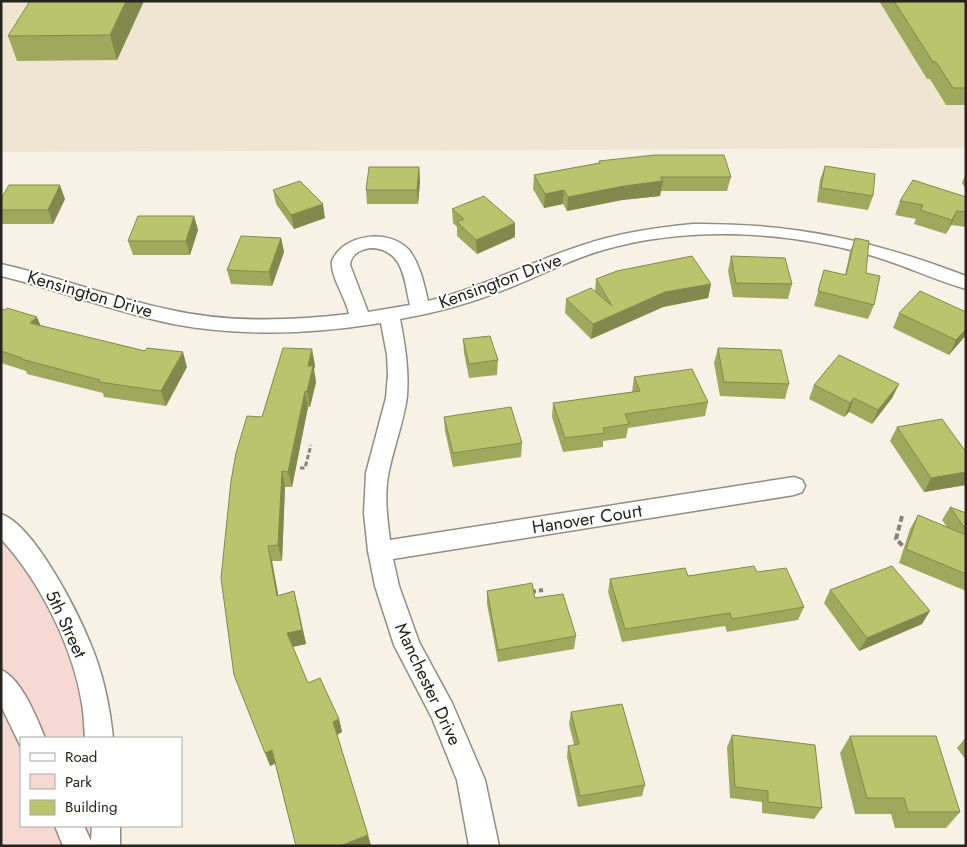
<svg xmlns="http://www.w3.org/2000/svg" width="967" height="847" font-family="Jost,sans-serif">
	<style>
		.built { fill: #eee6d2 }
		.green { fill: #f6d9d2 }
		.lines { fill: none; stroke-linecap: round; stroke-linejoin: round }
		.minor-casing { stroke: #928d82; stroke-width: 3 }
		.path-far1 { stroke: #86837a; stroke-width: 3; stroke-dasharray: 4.5 2.5; stroke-linecap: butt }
		.path { stroke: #86837a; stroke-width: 4; stroke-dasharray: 6 3; stroke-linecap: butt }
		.minor { fill: #fff; fill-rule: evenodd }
		.wall { fill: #9fa95e }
		.shaded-wall { fill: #82894c }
		.building { fill: #b9c46d; stroke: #82894c }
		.labels { text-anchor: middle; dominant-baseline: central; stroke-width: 4; stroke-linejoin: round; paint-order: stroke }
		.street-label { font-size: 18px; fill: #25231e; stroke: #fff }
	</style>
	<rect width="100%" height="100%" fill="#f7f2e5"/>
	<path class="built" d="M1 1H966V148L1 152Z"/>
	<path class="green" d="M1 523 28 552 95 702 99 738H21V826H106L105 846H1Z"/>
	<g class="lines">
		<g class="minor-casing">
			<path id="minor" d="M693 224C794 223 872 240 966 276V289C934 280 904 265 873 256 787 231 690 225 603 250 568 260 536 278 501 291 468 304 434 313 400 319 405 345 409 369 407 396 404 421 394 446 389 471 384 493 387 517 390 540L794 477 802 480 805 486 802 492 794 495 393 559 399 586 419 642 452 703 485 780 499 846H469L457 780 432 718 394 645 375 586 368 551 364 513 366 473 386 398 388 374 387 355 381 323C312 334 242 337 173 324 115 312 59 290 1 276V264C58 277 113 298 171 310 229 323 290 321 349 314 346 298 330 276 332 261 343 234 389 228 409 250 420 264 424 284 428 301 481 288 528 263 580 246 616 233 654 228 693 224ZM372 248C404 250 404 280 410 305L368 312 350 265C351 254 361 249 372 248Z
				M1 514C34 525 78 612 91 645 103 674 110 707 113 738H85C84 727 84 715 82 704 73 647 40 581 1 539Z
				M1 670C21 678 37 718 45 738H21V747L1 706Z
				M55 826H84L91 841 92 826H120V846H63Z"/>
		</g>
		<path class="path-far1" d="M300 468H305L311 445"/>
		<path class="path" d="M902 516 896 539 904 547
			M530 592 543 590"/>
		<use href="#minor" class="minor"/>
	</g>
	<path class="wall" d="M144 1 117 60 17 61 8 36Z
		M879 1H966V105H946L930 79H927Z
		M599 161 731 177 727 191H661L660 196 622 200 567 211 563 204 544 208 533 189 534 175 599 163Z
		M825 166 873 196 868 210 817 202 820 180Z
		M419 167 420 181 418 204H367L366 190Z
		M966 173V189L962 183Z
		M273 190 325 218 294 229 276 204Z
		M966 197V227L951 225 946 234 914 224 916 219 895 215 900 201Z
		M1 199H65L53 224H1Z
		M452 209 515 237 477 254 457 236V227L453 223Z
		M194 216 198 230 190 255H133L128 241Z
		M281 238 284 252 272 286 231 284 227 270Z
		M855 238 866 273 874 305 868 319 814 306 824 270 845 275 850 252Z
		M731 256 792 284 788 299 733 297 728 271Z
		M596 279 711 284 708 298 663 307 591 339 565 313 566 299 595 291Z
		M1 309 41 326 187 367 166 406 104 397 103 393 27 374 26 371 1 363Z
		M899 313 966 335 949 355 893 328Z
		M463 339 498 360 497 375 469 378 464 353Z
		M718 348 789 384 785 399 720 396 714 363Z
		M315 365 314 370 316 382 310 407H308L292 487H285L282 561H272L278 595 298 606 306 644 293 647 308 683 339 719 342 732 337 734 371 846H296L275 763 270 766 262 417Z
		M634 377 708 402 705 416 628 428 626 438 603 441V447L563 452 552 417 553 403 632 392Z
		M899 384 892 398 872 424 849 412 844 417 809 399 814 385Z
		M444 417 522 443 521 457 453 467 445 431Z
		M897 427 966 452V485L924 492 890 441Z
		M950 507 966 513V591L899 563 910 529 918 515 947 527 942 520Z
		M757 572 804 607 798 620 727 632 725 626 622 642 608 592 610 579 688 576Z
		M830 590 922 624 859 651 824 603Z
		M487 591 535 598 576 636 574 649 498 662 487 604Z
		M571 712 645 785 642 796 578 807 567 757 568 746 574 745 569 724Z
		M732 735 822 808 814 819 762 813V802L730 798 727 747Z
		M850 736 960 812 946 828H895L891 814H855L840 753Z
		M966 737V760L957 748Z"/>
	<path class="shaded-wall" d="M126 1H144L117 60 110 35Z
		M419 167 420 181 418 204 417 190Z
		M663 181 660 196 622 200 567 211 568 197 624 186Z
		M60 185 65 199 53 224 48 210Z
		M564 190 563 204 544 208 545 194Z
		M323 204 325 218 294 229 291 215Z
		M957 211 951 225 946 234 952 220Z
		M194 216 198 230 190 255 186 241Z
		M515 223V237L477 254 476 240Z
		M281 238 284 252 272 286 269 272Z
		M711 284 708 298 663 307 591 339 593 324 665 292Z
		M37 317 43 331 30 323Z
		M966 329V335L949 355 956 340Z
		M312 349 315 365 314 370 316 382 310 407 307 392 308 366Z
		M183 352 187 367 166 406 161 391Z
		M899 384 892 398 872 424 878 410Z
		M305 391 308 407 292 487 288 472Z
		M854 398 849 412 844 417 850 403Z
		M282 471 285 487 282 561 278 545Z
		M966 472V485L924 492 931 478Z
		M268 546 272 561 281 610 277 596Z
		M294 591 306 644 291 647 287 633Z
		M930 611 922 624 859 651 867 638Z
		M339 719 342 732 337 735 333 722Z
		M272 750 277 763 270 766 265 753Z
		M368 835 371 846H340Z"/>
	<path class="building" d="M30 1H126L110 35 8 36Z
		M894 1H966V88H953L936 62H933Z
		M655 155H724L731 177H660L663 181 624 186 568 197 564 190 545 194 534 175 600 163 599 161Z
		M825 166 875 174 873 196 821 188Z
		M369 167H419L417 190H366Z
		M913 180 966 197V212L957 211 952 220 920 210 923 205 900 201Z
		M300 181 323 204 291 215 273 190Z
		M9 185H60L48 210H1V199Z
		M484 196 515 223 476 240 457 222 464 219 452 209Z
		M138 216H194L186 241H128Z
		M241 236 281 238 269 272 227 270Z
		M855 238 869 241 866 273 880 276 874 305 818 291 824 270 846 275Z
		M692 256 711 284 665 292 593 324 566 299 591 288 612 306 596 279 617 271Z
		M731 256 785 258 792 284 736 283Z
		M920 291 966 312V329L956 340 899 313Z
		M7 308 37 317 30 323 145 351 147 348 183 352 161 391 99 382 100 380 21 359 22 358 1 351V309L5 310Z
		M490 336 498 360 469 364 463 339Z
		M283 348 312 349 308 366H313L307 392 305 391 288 472 282 471 278 545 268 546 277 596 294 591 302 630 287 633 308 683 320 678 339 719 333 722 368 835 340 846H296L272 750 265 753 234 675 221 578 231 481 236 453 247 416 262 417Z
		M718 348 781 350 789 384 724 382Z
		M839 355 899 384 878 410 854 398 850 403 814 385Z
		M692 369 708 402 625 414 629 424 603 428 605 433 565 438 553 403 640 391 634 377Z
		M511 407 522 443 453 453 444 417Z
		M942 419 966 452V472L931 478 897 427Z
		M950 507 966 513V530Z
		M918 515 966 535V574L906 549Z
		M754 566 757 572 786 568 804 607 732 619 730 613 625 629 610 579 685 568 688 576Z
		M892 566 930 611 867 638 830 590Z
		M532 583 535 598 563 594 576 636 498 650 487 591Z
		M622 704 645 785 580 796 568 746 579 744 571 712Z
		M732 735 815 745 822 808 768 802V791L735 787Z
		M850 736H936L960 812H908L904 798H867Z"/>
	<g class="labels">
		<g class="street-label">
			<text transform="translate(500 281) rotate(-20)">Kensington Drive</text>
			<text transform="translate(90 294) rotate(16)">Kensington Drive</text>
			<text transform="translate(587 519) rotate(-9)">Hanover Court</text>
			<text transform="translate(66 624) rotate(65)">5th Street</text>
			<text transform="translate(428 684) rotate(65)">Manchester Drive</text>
		</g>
	</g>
	<rect width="967" height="847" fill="none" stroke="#25231e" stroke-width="5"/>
	<rect x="20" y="737" width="162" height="90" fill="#ffffff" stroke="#a8a7a5"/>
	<rect x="30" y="753" width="25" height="8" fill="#ffffff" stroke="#a8a7a5"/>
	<text x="65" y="762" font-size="15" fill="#25231e">Road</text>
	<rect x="30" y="774" width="25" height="15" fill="#f6d9d2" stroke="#a8a7a5"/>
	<text x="65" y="787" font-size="15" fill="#25231e">Park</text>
	<rect x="30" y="800" width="25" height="15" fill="#b9c46d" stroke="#a8a7a5"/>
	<text x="65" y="812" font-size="15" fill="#25231e">Building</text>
</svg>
